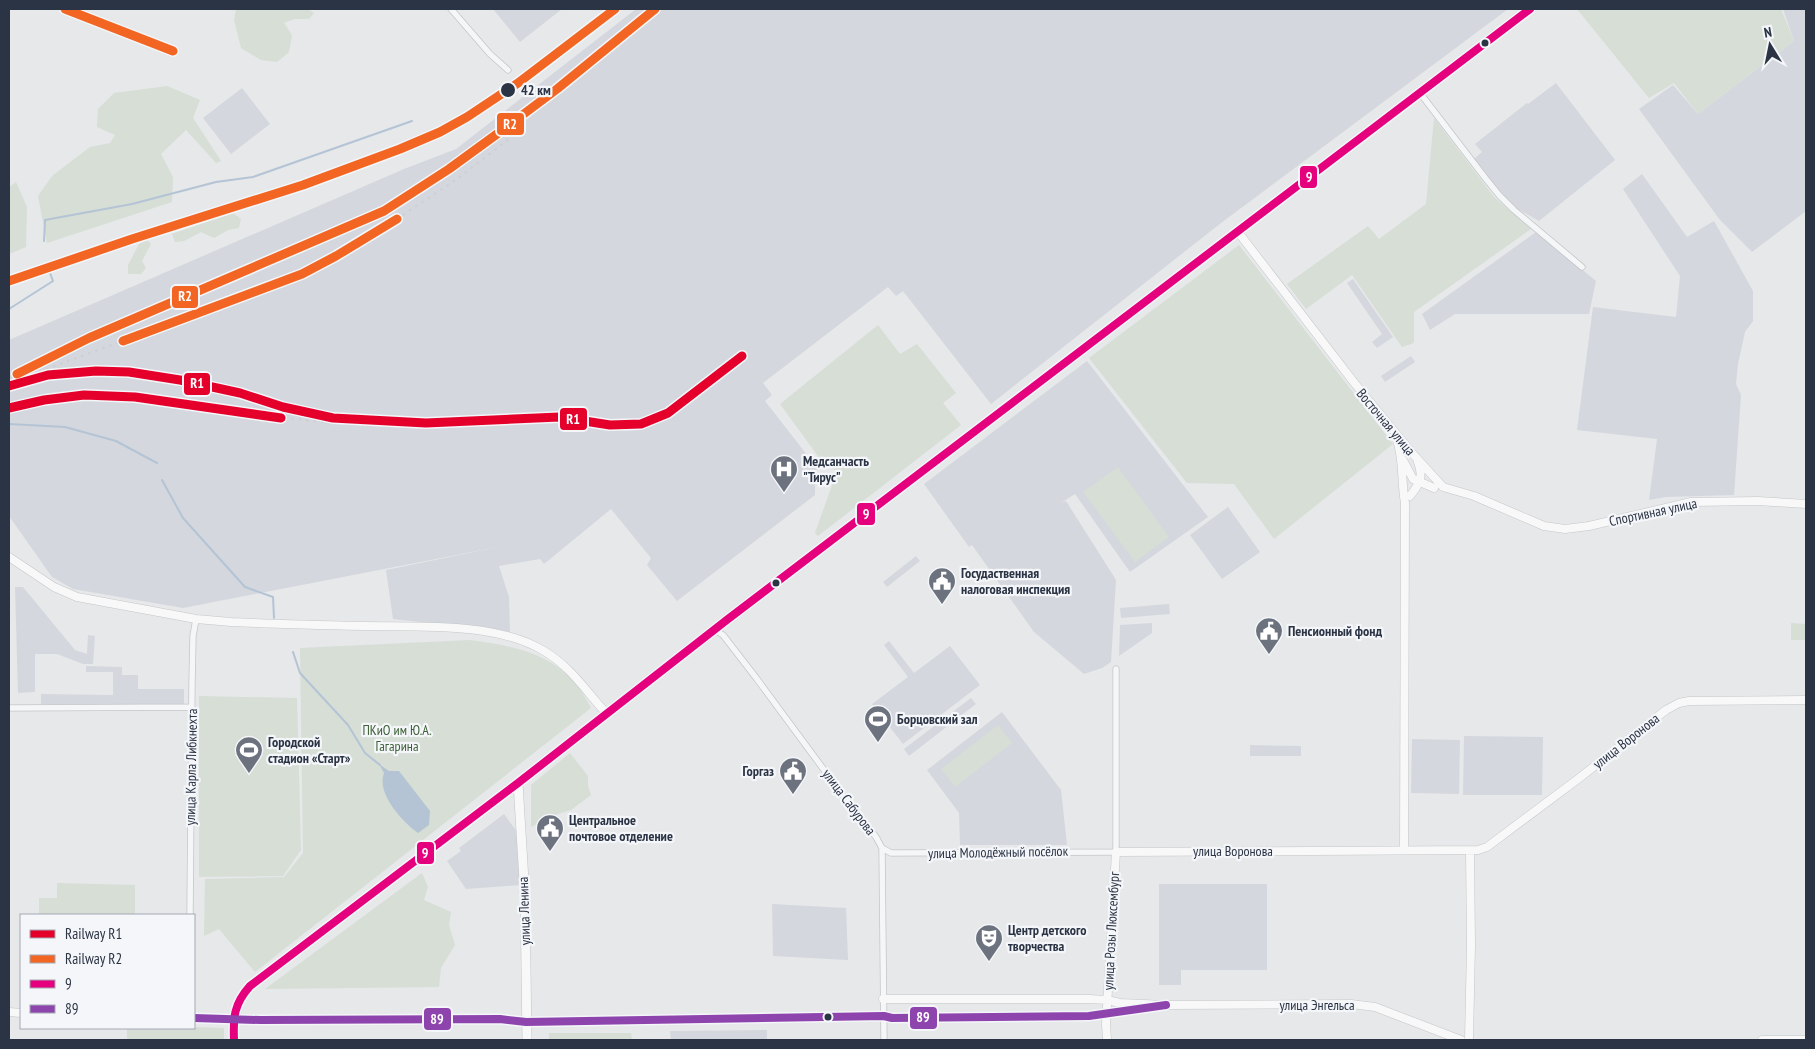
<svg xmlns="http://www.w3.org/2000/svg" width="1815" height="1049" font-family="'PT Sans Narrow',sans-serif">
	<style>
		.built { fill: #d4d7dd }
		.green { fill: #d6ded6 }
		.water { fill: #b4c4d5 }
		.lines { fill: none; stroke-linecap: round; stroke-linejoin: round }
		.stream { stroke: #b4c4d5; stroke-width: 2 }
		.street-casing { stroke: #c4c6c8; stroke-width: 7 }
		.secondary-casing { stroke: #c4c6c8; stroke-width: 9 }
		.primary-casing { stroke: #c2c5c8; stroke-width: 10 }
		.street { stroke: #f5f6f7; stroke-width: 5.5 }
		.secondary { stroke: #f8f8f8; stroke-width: 8 }
		.primary { stroke: #f8f8f8; stroke-width: 9 }
		.rail { stroke: #cecfd2; stroke-width: 2; stroke-dasharray: 2.5 5; stroke-linecap: butt }
		.bus-1-casing { stroke: #f4f6f9; stroke-width: 11 }
		.bus-2-casing { stroke: #f4f6f9; stroke-width: 11 }
		.bus-1 { stroke: #e5007d; stroke-width: 8 }
		.bus-2 { stroke: #8e44ad; stroke-width: 8 }
		.rail-1-casing { stroke: #f4f6f9; stroke-width: 12 }
		.rail-2-casing { stroke: #f4f6f9; stroke-width: 12 }
		.rail-1 { stroke: #e4002b; stroke-width: 9 }
		.rail-2 { stroke: #f26522; stroke-width: 9 }
		.bus-dot { fill: #2b3445; stroke: #f4f6f9; stroke-width: 2 }
		.labels { text-anchor: middle; dominant-baseline: central; stroke-width: 4.5; stroke-linejoin: round; paint-order: stroke }
		.stop-label { font-size: 14px; font-weight: bold; fill: #2b3445; stroke: #f4f6f9; text-anchor: start }
		.street-label { font-size: 14px; fill: #2b3445; stroke: #f4f6f9 }
		.poi-label { font-size: 14px; font-weight: bold; fill: #2b3445; stroke: #f4f6f9; text-anchor: start }
		.park-label { font-size: 14px; fill: #3f6138; stroke: #f4f6f9 }
		.line-badge { stroke: #f4f6f9; stroke-width: 2 }
		.badge-label { font-size: 14px; text-anchor: middle; font-weight: bold; fill: #fff }
	</style>
	<rect width="100%" height="100%" fill="#e6e8ea"/>
	<path class="built" d="M493 9H562L520 42Z
		M636 9H1508L1221 223 991 404 903 291 896 296 888 287 763 383 772 395 765 401 818 469 810 475 815 482V495L677 601 647 565 651 558 611 509 544 564 540 559 499 566 509 597 510 632 393 619 386 570 503 546 183 608 73 589 52 577 9 516V340L404 169 456 149Z
		M1783 9H1806V211L1752 252 1720 220 1639 109 1673 85 1698 114 1794 41Z
		M1556 83 1615 160 1539 221 1509 204 1474 159 1482 152 1475 144 1527 103 1528 104Z
		M242 88 270 124 231 154 203 118Z
		M1642 174 1687 237 1714 221 1753 291V321L1745 332 1738 364 1736 384 1741 395 1734 495 1666 497 1649 500 1657 439 1577 430 1593 307 1676 317 1680 276 1623 189Z
		M1536 232 1596 281 1589 314H1455L1430 330 1422 314Z
		M1353 279 1393 337 1377 348 1372 342 1382 334 1347 283Z
		M1411 356 1415 362 1385 382 1381 376Z
		M1087 361 1208 517 1130 572 1075 494 1061 503 1066 501 1116 580 1111 662 1102 668 1084 674 1034 632 972 545 969 547 924 484Z
		M1228 507 1260 552 1222 579 1190 535Z
		M916 556 920 561 887 587 883 582Z
		M15 587H23L75 650 87 654 88 635 95 636 93 664H83L57 654H35V692L18 693Z
		M1169 604 1170 614 1121 618 1120 608Z
		M1152 623V633L1119 656 1120 625Z
		M889 641 914 673 950 646 980 685 903 744 872 704 908 677 884 645Z
		M86 666 122 667V675H138V689H184V706L41 704V694L113 695V672H86Z
		M971 698 976 704 909 756 904 749Z
		M1002 712 1061 790 1067 845H960L959 813 927 770Z
		M1464 736 1543 737 1542 795H1463Z
		M1412 739 1460 740 1459 794 1411 793Z
		M1250 745 1301 746V756H1250Z
		M504 814 518 833 520 885 466 889 447 861 461 851 459 848Z
		M1159 884H1267V970H1181V985H1159Z
		M772 904 846 908 848 960 773 956Z
		M767 1030V1040H671L670 1031Z"/>
	<path class="green" d="M236 9H307L314 13 309 19H294L284 23 292 35 289 52 277 62 261 60 241 48 234 20Z
		M1577 9H1781L1794 41 1698 114 1674 83 1649 98Z
		M167 86 200 100 193 118 221 161 216 163 186 130 161 154 173 177 172 202 47 243 38 196 52 176 90 147 110 143 115 135 97 127 98 109 114 93Z
		M1434 118 1494 197 1531 229 1414 312V343L1402 347 1352 275 1306 309 1287 284 1368 226 1379 239 1426 204Z
		M16 182 27 207 26 247 9 254V187Z
		M233 213 241 219 239 228 228 230 214 238 201 232 184 241 175 242 172 234Z
		M147 240 151 244 142 261 146 268 141 274H128V265L139 244Z
		M1239 245 1393 444 1274 539 1234 484 1187 483 1089 358Z
		M878 325 900 354 917 344 956 393 943 403 961 425 818 536 815 533 837 471 823 463 780 404Z
		M1118 467 1169 537 1135 562 1083 492Z
		M1791 623 1806 624V640H1791Z
		M470 640C522 647 566 656 591 708L255 972 219 929 204 936 205 879 284 877 303 853 300 648Z
		M199 696 297 698 301 850 283 876 199 877Z
		M998 725 1012 743 955 787 941 769Z
		M570 753 588 776V786L591 795 571 810 552 816 531 827V785Z
		M422 873 428 887 424 900 451 912 449 925 455 945 441 968 439 987 265 989Z
		M57 883 135 885V915H39V898H57Z
		M194 1027 224 1028V1040H127V1028Z
		M549 1033H631L632 1040H549Z"/>
	<path class="water" d="M379 764 389 771H399L430 811 429 825 418 833C403 822 376 794 384 773Z"/>
	<g class="lines">
		<path class="stream" d="M44 241 45 220 132 204 216 182 253 177 412 121
			M9 309 53 281 50 273
			M9 424 65 427 116 441 157 463
			M162 480 183 518 245 587 273 597 274 618
			M293 652 300 673 348 725 365 753 380 765"/>
		<g class="street-casing">
			<path id="street" d="M451 9 490 54 508 70
				M1420 93 1486 179 1499 195 1514 210 1582 267
				M715 630 723 635 757 679 844 797 876 837 882 848 884 1040
				M9 708 192 707
				M882 848 891 853 1116 852V669
				M190 915 192 683 193 636 196 619
				M234 1019H500L526 1022 884 1016 892 1018 1089 1016 1153 1007"/>
		</g>
		<g class="secondary-casing">
			<path id="secondary" d="M1238 232 1356 385 1412 453 1443 487 1474 496 1544 526 1565 529 1589 526 1691 502 1758 501 1806 504
				M1396 438C1404 456 1401 483 1405 503L1404 850
				M1403 460 1413 479 1434 488
				M1410 496C1419 485 1424 477 1418 462
				M9 557 54 587 77 597 196 619 231 622C276 624 320 625 365 626 420 627 496 622 544 651 570 666 586 691 606 713
				M883 999H1089L1107 1000 1120 1003 1166 1005 1351 1004 1375 1007 1461 1040
				M9 1012 21 1013
				M194 1018 234 1019
				M234 1040C233 1017 234 1004 250 986L518 783
				M1107 1040 1106 1024 1116 852 1478 850 1487 847 1578 779 1666 710 1679 703 1689 701 1806 700
				M1469 1040 1471 945 1470 851
				M1762 1040H1806"/>
		</g>
		<g class="primary-casing">
			<path id="primary" d="M527 1040 525 897 518 783 728 619 1530 9"/>
		</g>
		<use href="#street" class="street"/>
		<use href="#secondary" class="secondary"/>
		<use href="#primary" class="primary"/>
		<path class="rail" d="M65 9 173 51
			M39 372 302 274 385 227 457 179 522 129
			M9 378 31 366 89 338 384 211 449 169 497 134 557 89 655 9
			M9 386 48 375 96 371 129 372 180 380 240 393 283 407 333 418 426 423 559 417 610 425 641 424 668 413 742 356
			M9 408 44 400 84 395 135 397 249 414 323 422"/>
		<g class="bus-1-casing">
			<path id="bus-1" d="M234 1040C233 1017 234 1004 250 986L518 783 728 619 1530 9"/>
		</g>
		<g class="bus-2-casing">
			<path id="bus-2" d="M194 1018 260 1020 500 1019 526 1022 884 1016 892 1018 1089 1016 1166 1005"/>
		</g>
		<use href="#bus-1" class="bus-1"/>
		<use href="#bus-2" class="bus-2"/>
		<g class="rail-1-casing">
			<path id="rail-1" d="M9 386 48 375 96 371 129 372 180 380 240 393 283 407 333 418 426 423 559 417 610 425 641 424 668 413 742 356
				M9 408 44 400 84 395 135 397 281 418"/>
		</g>
		<g class="rail-2-casing">
			<path id="rail-2" d="M65 9 173 51
				M9 281 132 239 303 185 400 149 440 132 467 117 518 83 615 9
				M123 341 302 274 336 256 397 219
				M17 374 89 338 384 211 449 169 497 134 557 89 655 9"/>
		</g>
		<use href="#rail-1" class="rail-1"/>
		<use href="#rail-2" class="rail-2"/>
	</g>
	<defs>
		<g id="hospital-pin" transform="scale(1.4375)"><path d="M0 17L-7.5 6A9.5 9.5 0 1 1 7.5 6Z" fill="#6c737f" stroke="#f4f6f9"/><path d="M-5-5h3v3.5h4V-5h3V5h-3V1.5h-4V5h-3Z" fill="#fff"/></g>
		<g id="civic-pin" transform="scale(1.4375)"><path d="M0 17L-7.5 6A9.5 9.5 0 1 1 7.5 6Z" fill="#6c737f" stroke="#f4f6f9"/><path d="M-.6-6.5H3V-4.5H.6V-3L4-1V1h2V6H-6V1h2V-1L-.6-3ZM-1.2 2.5V6h2.4V2.5Z" fill="#fff"/></g>
		<g id="stadium-pin" transform="scale(1.4375)"><path d="M0 17L-7.5 6A9.5 9.5 0 1 1 7.5 6Z" fill="#6c737f" stroke="#f4f6f9"/><path d="M0-5a6.5 5 0 1 0 0 10a6.5 5 0 1 0 0-10ZM-3.5-1.8h7v3.6h-7Z" fill="#fff"/></g>
		<g id="theatre-pin" transform="scale(1.4375)"><path d="M0 17L-7.5 6A9.5 9.5 0 1 1 7.5 6Z" fill="#6c737f" stroke="#f4f6f9"/><path d="M-5-5.5Q0-4 5-5.5V0Q5 5 0 6Q-5 5-5 0ZM-3.3-2.5H-1v1.5H-3.3ZM1-2.5H3.3v1.5H1ZM-2.8 1Q0 5.5 2.8 1Z" fill="#fff"/></g>
	</defs>
	<g fill-rule="evenodd">
		<use href="#hospital-pin" x="784" y="469"/>
		<use href="#civic-pin" x="942" y="581"/>
		<use href="#civic-pin" x="1269" y="631"/>
		<use href="#stadium-pin" x="878" y="719"/>
		<use href="#stadium-pin" x="249" y="750"/>
		<use href="#civic-pin" x="793" y="771"/>
		<use href="#civic-pin" x="550" y="828"/>
		<use href="#theatre-pin" x="989" y="938"/>
	</g>
	<g class="bus-dot">
		<circle cx="1485" cy="43" r="4.5"/>
		<circle cx="508" cy="90" r="8"/>
		<circle cx="776" cy="583" r="4.5"/>
		<circle cx="828" cy="1017" r="4.5"/>
	</g>
	<g class="labels">
		<g class="stop-label">
			<text x="521" y="90">42 км</text>
		</g>
		<g class="street-label">
			<text transform="translate(1386 422) rotate(50)">Восточная улица</text>
			<text transform="translate(1653 512) rotate(-12)">Спортивная улица</text>
			<text transform="translate(1626 741) rotate(-38)">улица Воронова</text>
			<text transform="translate(191 767) rotate(-89)">улица Карла Либкнехта</text>
			<text transform="translate(849 802) rotate(53)">улица Сабурова</text>
			<text x="1233" y="851">улица Воронова</text>
			<text transform="translate(998 852) rotate(-1)">улица Молодёжный посёлок</text>
			<text transform="translate(524 911) rotate(-92)">улица Ленина</text>
			<text transform="translate(1111 931) rotate(-87)">улица Розы Люксембург</text>
			<text x="1317" y="1005">улица Энгельса</text>
		</g>
		<g class="poi-label">
			<text x="803" y="461">Медсанчасть<tspan x="803" dy="16">"Тирус"</tspan></text>
			<text x="961" y="573">Госудаственная<tspan x="961" dy="16">налоговая инспекция</tspan></text>
			<text x="1288" y="631">Пенсионный фонд</text>
			<text x="897" y="719">Борцовский зал</text>
			<text x="268" y="742">Городской<tspan x="268" dy="16">стадион «Старт»</tspan></text>
			<text x="774" y="771" text-anchor="end">Горгаз</text>
			<text x="569" y="820">Центральное<tspan x="569" dy="16">почтовое отделение</tspan></text>
			<text x="1008" y="930">Центр детского<tspan x="1008" dy="16">творчества</tspan></text>
		</g>
		<g class="park-label">
			<text x="397" y="730">ПКиО им Ю.А.<tspan x="397" dy="16">Гагарина</tspan></text>
		</g>
	</g>
	<g class="line-badge">
		<rect x="496" y="112" width="29" height="24" rx="5" fill="#f26522"/>
		<rect x="1299" y="165" width="19" height="24" rx="5" fill="#e5007d"/>
		<rect x="171" y="285" width="28" height="24" rx="5" fill="#f26522"/>
		<rect x="183" y="372" width="28" height="24" rx="5" fill="#e4002b"/>
		<rect x="559" y="407" width="29" height="24" rx="5" fill="#e4002b"/>
		<rect x="856" y="502" width="20" height="24" rx="5" fill="#e5007d"/>
		<rect x="416" y="841" width="19" height="24" rx="5" fill="#e5007d"/>
		<rect x="909" y="1006" width="29" height="24" rx="5" fill="#8e44ad"/>
		<rect x="423" y="1007" width="29" height="24" rx="5" fill="#8e44ad"/>
	</g>
	<g class="badge-label">
		<text x="510" y="129">R2</text>
		<text x="1309" y="182">9</text>
		<text x="185" y="301">R2</text>
		<text x="197" y="388">R1</text>
		<text x="573" y="424">R1</text>
		<text x="866" y="519">9</text>
		<text x="425" y="858">9</text>
		<text x="923" y="1022">89</text>
		<text x="437" y="1024">89</text>
	</g>
	<rect width="1815" height="1049" fill="none" stroke="#2b3445" stroke-width="20"/>
	<rect x="20" y="914" width="175" height="115" fill="#f4f6f9" stroke="#a4a8b1"/>
	<rect x="30" y="930" width="25" height="8" fill="#e4002b" stroke="#a4a8b1"/>
	<text x="65" y="939" font-size="15" fill="#2b3445">Railway R1</text>
	<rect x="30" y="955" width="25" height="8" fill="#f26522" stroke="#a4a8b1"/>
	<text x="65" y="964" font-size="15" fill="#2b3445">Railway R2</text>
	<rect x="30" y="980" width="25" height="8" fill="#e5007d" stroke="#a4a8b1"/>
	<text x="65" y="989" font-size="15" fill="#2b3445">9</text>
	<rect x="30" y="1005" width="25" height="8" fill="#8e44ad" stroke="#a4a8b1"/>
	<text x="65" y="1014" font-size="15" fill="#2b3445">89</text>
	<g transform="translate(1770 45) rotate(350)" stroke="#f4f6f9" stroke-width="4" paint-order="stroke">
	<path d="M0-4L9 19L0 12L-9 19Z" fill="#2b3445"/>
	<text y="-8" font-size="14" font-weight="bold" text-anchor="middle" fill="#2b3445">N</text>
	</g>
</svg>
